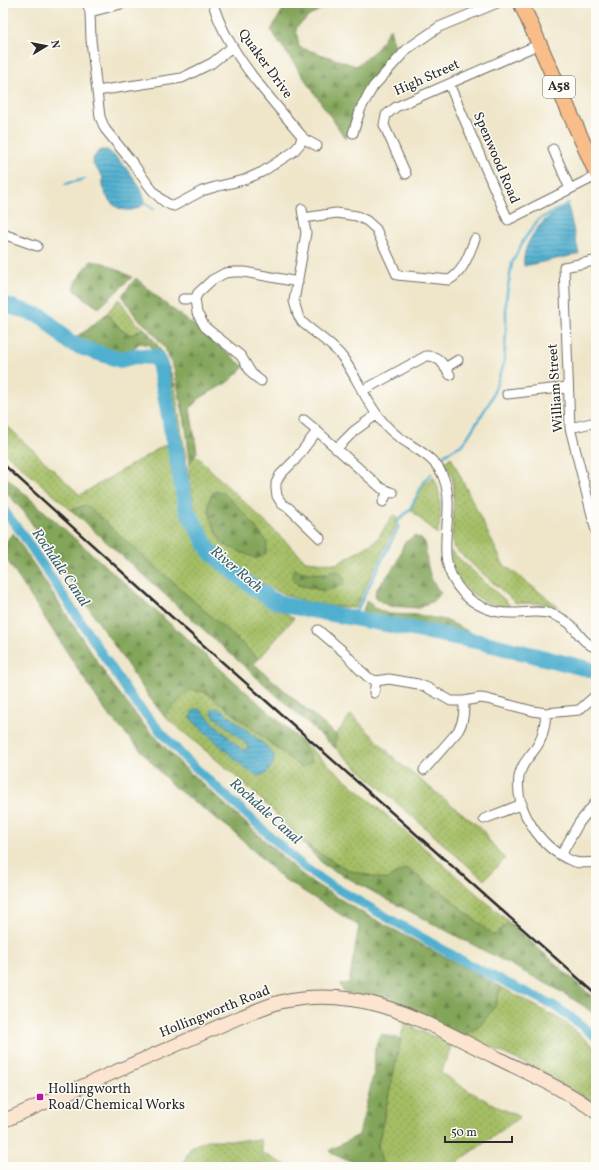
<svg xmlns="http://www.w3.org/2000/svg" width="599" height="1170" font-family="Vollkorn,serif">
	<style>
		.grass { fill: url(#grass-dots); stroke: #687448; fill-rule: evenodd }
		.forest { fill: url(#forest-firs); stroke: #576842 }
		.water { fill: url(#water-rules); stroke: #3e6d7d }
		.lines { fill: none; stroke-linecap: round; stroke-linejoin: round }
		.stream { stroke: #50afcf; stroke-width: 2.5 }
		.canal { stroke: #50afcf; stroke-width: 9 }
		.river { stroke: #50afcf; stroke-width: 16 }
		.minor-casing { stroke: #706c63; stroke-width: 11 }
		.secondary-casing { stroke: #706c63; stroke-width: 15 }
		.trunk-casing { stroke: #706c63; stroke-width: 17 }
		.minor { stroke: #fff; stroke-width: 9 }
		.secondary { stroke: #fce5d0; stroke-width: 13 }
		.trunk { stroke: #f8bd89; stroke-width: 15 }
		.rail { stroke: #2b2b2b; stroke-width: 2.5 }
		.poi-dot { fill: #b5179e; stroke: #fdfcf7; stroke-width: 1.5 }
		.labels { text-anchor: middle; dominant-baseline: central; stroke-width: 3; stroke-linejoin: round; paint-order: stroke }
		.shield { fill: #fdfcf7; stroke: #6a6a68; stroke-width: 1 }
		.shield-label { font-size: 13px; font-weight: bold; fill: #2b2b2b }
		.street-label { font-size: 14px; fill: #2b2b2b; stroke: #fdfcf7 }
		.poi-label { font-size: 14px; fill: #2b2b2b; stroke: #fdfcf7; text-anchor: start }
		.water-label { font-size: 15px; font-style: italic; fill: #3a606d; stroke: #fdfcf7 }
	</style>
	<defs>
		<pattern id="grass-dots" width="8" height="8" patternUnits="userSpaceOnUse"><rect width="8" height="8" fill="#a4be65"/><path d="M2 2h.1M6 6h.1" fill="none" stroke="#869b53" stroke-width="1.8" stroke-linecap="round"/></pattern>
		<pattern id="forest-firs" width="22" height="20" patternUnits="userSpaceOnUse"><rect width="22" height="20" fill="#83a55a"/><path d="M5 1l3.5 6h-7zM16 11l3.5 6h-7z" fill="#6b874b"/></pattern>
		<pattern id="water-rules" width="6" height="5" patternUnits="userSpaceOnUse"><rect width="6" height="5" fill="#50afcf"/><path d="M0 2.5h6" fill="none" stroke="#438fa8"/></pattern>
	</defs>
	<rect width="100%" height="100%" fill="#fdfcf7"/>
	<filter id="ink" filterUnits="userSpaceOnUse"><feTurbulence type="fractalNoise" baseFrequency=".025" numOctaves="2"/><feDisplacementMap in="SourceGraphic" scale="8" xChannelSelector="R" yChannelSelector="G"/><feConvolveMatrix kernelMatrix="1 2 1 2 8 2 1 2 1" color-interpolation-filters="sRGB"/></filter>
	<filter id="wash" filterUnits="userSpaceOnUse"><feTurbulence type="fractalNoise" baseFrequency=".012" numOctaves="4" result="noise"/><feDisplacementMap in="SourceGraphic" scale="16" xChannelSelector="R" yChannelSelector="G"/><feGaussianBlur stdDeviation="0.9" result="paint"/><feColorMatrix in="noise" values="0 0 0 0 0 0 0 0 0 0 0 0 0 0 0 0 0 1.4 0 .05"/><feComposite in="paint" operator="in"/></filter>
	<g filter="url(#wash)">
		<rect width="100%" height="100%" fill="#efe6ca"/>
		<path class="grass" d="M119 299 135 322 144 328 132 335 121 330 107 313Z
			M168 386H175C177 409 182 430 185 453 189 476 190 500 196 523L189 505Z
			M3 422 80 495 168 443 178 502 190 529 210 560 262 601 294 618 259 659 86 505 71 510 3 451Z
			M195 454 221 480 306 561 337 564 376 541 394 514 397 517 395 528 355 608C335 606 314 605 295 598 248 582 196 545 192 492 191 485 188 468 190 462 191 459 194 456 195 454ZM246 515 236 549 222 544ZM294 569C309 574 319 575 335 571L326 591 298 585Z
			M451 457 503 564 560 608C541 601 534 604 516 603L454 548 452 542 454 490 452 475 444 463Z
			M433 477C442 490 442 519 437 534L411 510 423 485Z
			M451 551 508 603 510 608C481 606 449 583 451 551Z
			M190 690 206 692 302 768 312 761 299 739 509 922 494 936 449 898 406 868 386 880 348 870 304 844 273 811 230 771 164 716Z
			M351 714 399 763 482 829 488 839 505 859 484 880 335 748 336 735Z
			M501 987 563 1021 596 1048V1104L533 1067 464 1035 480 1026 495 1006Z
			M404 1024 452 1044 441 1073C466 1090 492 1105 520 1117L451 1167H385L381 1160 378 1145Z
			M207 1140H261L262 1153 290 1167H181L191 1147Z"/>
		<path class="forest" d="M288 3H331L308 17 296 28 299 47 356 66 377 49 390 28 397 55 357 111 346 139 271 30 285 6Z
			M91 261 104 263 132 277 99 308 84 298 75 290V282Z
			M136 278 163 302 203 332 244 367 228 382 200 398 190 408 197 452 190 463 186 428 174 369 165 348 150 329 136 317 122 295Z
			M107 313 121 330 132 335 144 328C161 347 168 362 175 386H168L161 365 150 345 140 343C133 348 126 354 118 356 109 357 79 344 70 340L87 330Z
			M3 478H7L299 739 312 761 302 768 206 692 190 690 164 716 149 697 24 512 3 489Z
			M214 491 223 492 246 515 267 542 266 553 257 559 222 544C215 528 201 507 214 491Z
			M86 505 259 659 254 664 336 735 335 748 71 510Z
			M13 533 112 684 143 724 184 767 307 879 363 913 501 987 495 1006 480 1026 464 1035 343 991 340 984 349 983 359 926 282 878 233 831 173 786 106 712 3 554V545Z
			M414 536 420 538 425 542C427 561 427 578 441 593L433 601 419 608 390 606 381 602 375 596 376 590 397 563 404 543Z
			M294 569 305 573 322 574 335 571 341 573 345 579 343 585 326 591 298 585C293 579 290 576 294 569Z
			M367 600 375 608 388 614 419 615 446 620 471 633 470 637 361 616Z
			M304 844 348 870 386 880 406 868 449 898 494 936 509 922 596 1000V1016L584 1006 553 987 388 900 324 865Z
			M381 1034 401 1039 378 1145 381 1160 385 1167H377L358 1161 346 1160 331 1153 330 1150 359 1135 374 1072 375 1048Z"/>
		<path class="water" d="M102 150H107C120 159 146 188 144 204 123 221 100 200 103 177L93 164V159L97 153Z
			M568 206 579 254 524 266C522 247 535 228 549 217 555 212 562 209 568 206Z
			M215 708 222 710 266 746 274 755 273 764 266 774 257 776 246 769 191 719 192 712 196 709H199L242 750H246L248 747 245 743 213 715 211 710Z"/>
		<g class="lines">
			<path class="stream" d="M65 184 85 179
				M143 202 154 209
				M442 459 445 454 463 444 491 400 504 363 506 332V299L512 263 523 241 538 220 569 203
				M353 618 398 528V521L410 509 424 481 431 474"/>
			<path class="canal" d="M3 509 20 531 134 701 161 732 186 759 304 867 329 884 470 965 553 1005 568 1015 596 1037"/>
			<path class="river" d="M3 304 43 317 70 343 86 349 120 360 134 356 155 357 159 363 161 372 186 508 210 552 251 586 272 600 294 607 481 642 596 671"/>
		</g>
	</g>
	<g filter="url(#ink)">
		<g class="lines">
			<g class="minor-casing">
				<path id="minor" d="M87 3 90 12 91 40 100 117 105 129 132 162
					M90 12 125 3
					M449 84 508 220 596 176
					M97 91 182 78 212 63 232 47
					M353 133 361 108 373 87 407 49 439 27 497 3
					M302 138 317 146
					M553 149 570 189
					M134 165C144 178 158 203 174 206L202 191 215 187 244 180 262 172 293 152 300 144 302 136C270 98 226 51 213 3
					M406 174 384 125 386 115 396 107 540 44
					M302 209 306 233 294 301 298 315 302 322C314 333 334 345 343 358 361 384 371 415 396 435 414 449 436 456 444 479 458 518 429 556 463 593 474 605 492 613 509 613 523 614 537 609 551 614 557 616 565 620 570 624 580 634 582 642 596 648
					M304 218 336 213 357 216 367 221 376 229 397 275 449 280C464 272 469 253 475 239
					M3 234 37 246
					M594 261 564 267 570 428 596 531
					M183 299H195
					M445 368 458 360
					M261 381 252 374 241 356 205 327 197 313 195 299 198 293 212 280 225 273 234 272H244L298 282
					M362 391 426 356C439 355 444 365 450 375
					M507 394 568 387
					M304 420 317 431
					M570 428 596 422
					M336 449 354 431 376 415
					M383 502 388 491
					M320 538 289 508 282 504 277 496 276 489V483L280 475 295 460 317 431 381 488 393 493
					M318 630 345 653 359 669 369 678 376 681 389 679 418 684 428 688 451 701H464L480 698 487 699 533 711 546 713 579 710 596 695
					M374 693 376 681
					M546 713C545 724 544 733 539 743 532 755 521 763 519 777 514 810 542 849 572 861 579 864 588 863 596 862
					M424 770 458 731C464 721 464 712 464 701
					M484 819 522 804
					M561 855 579 823 596 802"/>
			</g>
			<g class="secondary-casing">
				<path id="secondary" d="M3 1121 240 1017C253 1012 266 1006 280 1002 361 983 425 1022 495 1057 529 1074 565 1089 596 1112"/>
			</g>
			<g class="trunk-casing">
				<path id="trunk" d="M521 3 596 172"/>
			</g>
			<use href="#minor" class="minor"/>
			<use href="#secondary" class="secondary"/>
			<use href="#trunk" class="trunk"/>
			<path class="rail" d="M3 464 184 628 596 994"/>
		</g>
	</g>
	<rect class="poi-dot" x="36" y="1093" width="8" height="8" rx="2"/>
	<g class="labels">
		<rect class="shield" x="543" y="76" width="32" height="22" rx="3"/>
		<g class="shield-label">
			<text x="559" y="87">A58</text>
		</g>
		<g class="street-label">
			<text transform="translate(265 64) rotate(54)">Quaker Drive</text>
			<text transform="translate(427 78) rotate(-24)">High Street</text>
			<text transform="translate(496 158) rotate(67)">Spenwood Road</text>
			<text transform="translate(556 388) rotate(-94)">William Street</text>
			<text transform="translate(215 1012) rotate(-22)">Hollingworth Road</text>
		</g>
		<g class="poi-label">
			<text x="48" y="1089">Hollingworth<tspan x="48" dy="16">Road/Chemical Works</tspan></text>
		</g>
		<g class="water-label">
			<text transform="translate(60 568) rotate(56)">Rochdale Canal</text>
			<text transform="translate(236 570) rotate(40)">River Roch</text>
			<text transform="translate(265 812) rotate(42)">Rochdale Canal</text>
		</g>
	</g>
	<rect width="599" height="1170" fill="none" stroke="#fdfcf7" stroke-width="16"/>
	<g transform="translate(46 46) rotate(80)" stroke="#fdfcf7" stroke-width="3" paint-order="stroke">
	<path d="M0-3L7 15L0 10L-7 15Z" fill="#2b2b2b"/>
	<text y="-6" font-size="11" font-weight="bold" text-anchor="middle" fill="#2b2b2b">N</text>
	</g>
	<path d="M445 1136v6h67v-6" fill="none" stroke="#2b2b2b" stroke-width="2"/>
	<text x="451" y="1136" font-size="12" fill="#2b2b2b" stroke="#fdfcf7" stroke-width="3" paint-order="stroke">50 m</text>
</svg>
